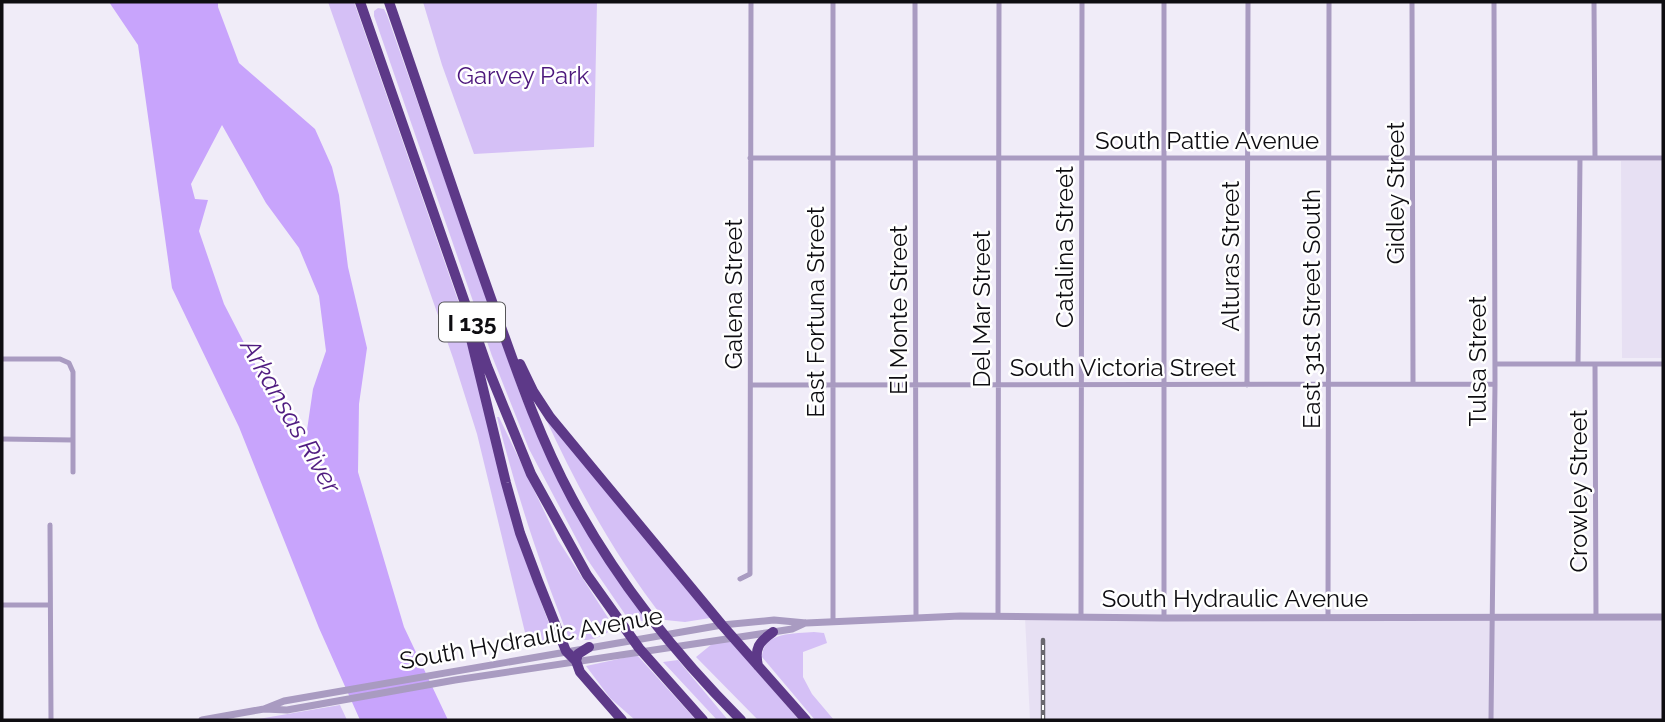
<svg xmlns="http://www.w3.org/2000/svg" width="1665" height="722" font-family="Raleway,sans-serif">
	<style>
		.built { fill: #e7e0f3 }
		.green { fill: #d5c0f6 }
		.water { fill: #c8a4fc; fill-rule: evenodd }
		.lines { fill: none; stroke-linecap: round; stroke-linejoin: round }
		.minor { stroke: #a99bc1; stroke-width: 5 }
		.tertiary { stroke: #a99bc1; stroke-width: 7 }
		.motorway { stroke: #5d3988; stroke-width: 10 }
		.rail-casing { stroke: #6a686f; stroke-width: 4.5 }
		.rail { stroke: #fff; stroke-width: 2; stroke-dasharray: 5; stroke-linecap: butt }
		.labels { text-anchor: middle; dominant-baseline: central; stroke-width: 5; stroke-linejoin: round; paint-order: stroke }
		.shield { fill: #fff; stroke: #565658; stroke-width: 2 }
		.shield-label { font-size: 23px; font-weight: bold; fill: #0e0d11 }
		.park-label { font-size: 24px; fill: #4c177c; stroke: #fff }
		.street-label { font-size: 24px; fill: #0e0d11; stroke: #fff }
		.water-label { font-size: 26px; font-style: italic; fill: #501c81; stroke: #fff }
	</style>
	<rect width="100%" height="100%" fill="#f0ecf8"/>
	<path class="built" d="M1621 161H1663V358H1622Z
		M1025 617H1663V720H1030Z"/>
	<path class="green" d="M328 2H354L460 306 519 544 553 634 547 645 529 649 477 434 453 358Z
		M423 2H597L594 147 474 154 442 65Z
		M378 8 384 9 387 15 520 394 542 447 598 550 646 620 631 623 587 559 529 449 492 356 374 16V11Z
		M544 415 710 618 685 622 665 620C614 555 578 489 544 415Z
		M497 417H499L558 540 614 627C602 639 586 643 569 638 539 563 517 495 497 417Z
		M814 632 824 633 827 643 803 652V677L812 694 834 720H815L762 657C763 631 795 634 814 632Z
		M731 641 799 720H758L696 657 712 644Z
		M637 655 696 720H635L610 698 586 666Z
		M678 660 728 720H717L663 662Z
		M340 705 347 720H252Z"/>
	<path class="water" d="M109 2H218V7L239 63 315 129 332 167 339 195 348 267 367 348 359 404 358 472 404 627 448 720H360L319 628 239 427 172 288 138 45ZM222 125 266 203 299 248 319 296 326 351 313 389 307 430 280 405 256 366 224 304 199 231 208 200 195 199 191 184Z"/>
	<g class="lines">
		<path class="minor" d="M833 2V621
			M915 2 916 617
			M1412 2 1413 384
			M1594 2 1595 158
			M750 158H1663
			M2 359H60L69 363 73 372V472
			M1495 364H1663
			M1578 364 1580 158
			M1595 364 1596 617
			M751 385 1495 384
			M1247 385 1248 2
			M2 439 73 440
			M50 525 51 720
			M740 579 750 574 751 2
			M2 605H50
			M998 616 999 2
			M1081 617 1082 2
			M1328 617 1329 2
			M1164 618V2
			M1491 720 1495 384 1494 2"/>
		<path class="tertiary" d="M264 709 284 701 722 625 774 620 806 623 960 616 1164 618 1663 617
			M202 720 264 709 287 710 455 680 773 632 792 629 805 623"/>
		<path class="motorway" d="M360 2 487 366 531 474 587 575 639 648 703 720
			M389 2C424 103 458 206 494 307 517 372 539 437 572 498 617 581 675 654 741 720
			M471 339 506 483 520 533 538 581 566 651 576 661 580 672 622 720
			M520 364 533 391 550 417 722 625 806 720
			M576 661 578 654 589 647
			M758 666C754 648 759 642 773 632"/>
		<g class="rail-casing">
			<path id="rail" d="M1043 720V640"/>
		</g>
		<use href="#rail" class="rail"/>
	</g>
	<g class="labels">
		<rect class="shield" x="439" y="302.5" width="66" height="39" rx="5"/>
		<g class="shield-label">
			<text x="472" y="322">I 135</text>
		</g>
		<g class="park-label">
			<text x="523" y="75">Garvey Park</text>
		</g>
		<g class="street-label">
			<text x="1207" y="140">South Pattie Avenue</text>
			<text transform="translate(1395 193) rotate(-90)">Gidley Street</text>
			<text transform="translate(1064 247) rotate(-90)">Catalina Street</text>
			<text transform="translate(1230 256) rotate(-90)">Alturas Street</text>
			<text transform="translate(733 294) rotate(-90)">Galena Street</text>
			<text transform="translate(981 309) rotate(-90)">Del Mar Street</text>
			<text transform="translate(1311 309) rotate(-90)">East 31st Street South</text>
			<text transform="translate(898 310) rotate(-90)">El Monte Street</text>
			<text transform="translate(815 312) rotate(-90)">East Fortuna Street</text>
			<text transform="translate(1477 361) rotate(-90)">Tulsa Street</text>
			<text x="1123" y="367">South Victoria Street</text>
			<text transform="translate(1578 491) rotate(-90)">Crowley Street</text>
			<text x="1235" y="598">South Hydraulic Avenue</text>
			<text transform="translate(531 638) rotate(-10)">South Hydraulic Avenue</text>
		</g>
		<g class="water-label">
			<text transform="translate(291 416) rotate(60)">Arkansas River</text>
		</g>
	</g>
	<rect width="1665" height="722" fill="none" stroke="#0e0d11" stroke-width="7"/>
</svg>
